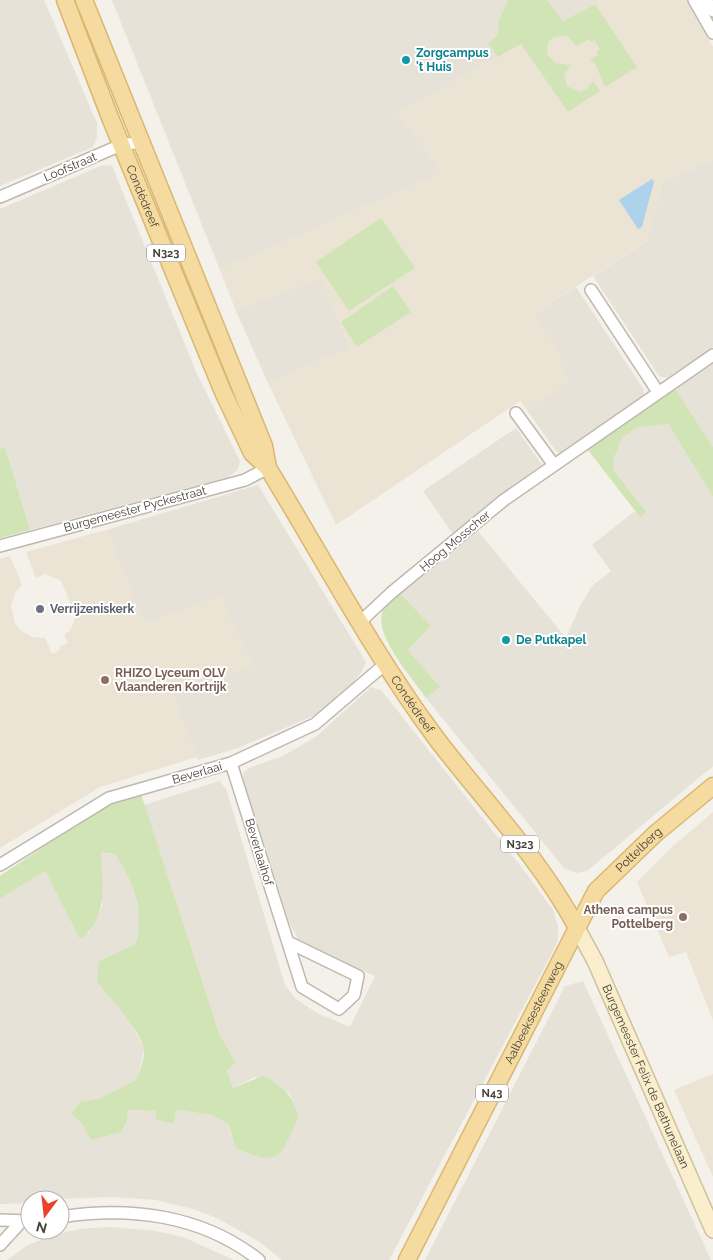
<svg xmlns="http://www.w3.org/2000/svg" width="713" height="1260" font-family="Raleway,sans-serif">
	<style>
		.residential { fill: #e7e2d8 }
		.education { fill: #ebe4d5 }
		.green { fill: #d1e4b6 }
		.water { fill: #acd3eb }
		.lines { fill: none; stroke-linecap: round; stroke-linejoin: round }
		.street-casing { stroke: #beb8ad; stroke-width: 14 }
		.secondary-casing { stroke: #cfc19d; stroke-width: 18 }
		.primary-casing { stroke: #dab771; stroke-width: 19 }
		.street { stroke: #fff; stroke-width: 11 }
		.secondary { stroke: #faeecd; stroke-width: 15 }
		.primary { stroke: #f6dba0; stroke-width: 16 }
		.culture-dot { fill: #0f9aa8; stroke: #fff; stroke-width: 2 }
		.worship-dot { fill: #6b7280; stroke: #fff; stroke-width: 2 }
		.education-dot { fill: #8d6e63; stroke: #fff; stroke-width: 2 }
		.labels { text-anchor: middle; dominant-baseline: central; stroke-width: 4; stroke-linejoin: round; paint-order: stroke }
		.shield { fill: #fff; stroke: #7e7a74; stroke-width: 1 }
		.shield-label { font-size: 11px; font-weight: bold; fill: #474139 }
		.culture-label { font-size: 12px; font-weight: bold; fill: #0d838f; stroke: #fff; text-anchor: start }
		.street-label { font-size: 12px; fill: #474139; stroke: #fff }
		.worship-label { font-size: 12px; font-weight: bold; fill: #5b616d; stroke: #fff; text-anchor: start }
		.education-label { font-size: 12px; font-weight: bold; fill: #785e54; stroke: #fff; text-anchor: start }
	</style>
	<rect width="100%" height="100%" fill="#f4f0ea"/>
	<path class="residential" d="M0 0H44L97 123V137L93 147 0 186Z
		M112 0H601L398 113 443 173 220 270Z
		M713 159V347L667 378 659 376 593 276 647 241 662 183Z
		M103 165 112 166 197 374 240 461 238 470 228 477 30 530 5 448 0 449V209Z
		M321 277 350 348 268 383 236 311Z
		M576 287 644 390 643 396 560 453 556 451 527 410 568 381 562 373 556 350 533 314Z
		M713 362V447L674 387Z
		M662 423 668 424 713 497V766L587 871 576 873 564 868 426 698 439 687 408 650 431 626 401 594 478 531 566 638 580 606 592 586 611 571 592 545 635 511 640 517 614 471 613 460 617 448 622 438 639 427Z
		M516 428 542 465 495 498 453 534 423 491Z
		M258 485 366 662 362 671 350 686 320 713 238 748 198 760 172 694 252 665 219 597 144 624 106 530Z
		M371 687 381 690 526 873 553 910 558 926V940L551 955 389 1260H282L260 1242 219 1219 193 1209 156 1200 112 1197 30 1200V1203L0 1204V899L45 871 80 938 89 932 102 907 101 852 113 854 122 865 132 884 141 920 135 944 99 961 115 1003 131 1023 144 1049 137 1080 101 1098 80 1102 71 1114 83 1125 128 1110 156 1111 174 1124 176 1110 213 1115 229 1125 231 1134 299 1115 290 1094 278 1084 255 1077 233 1088 227 1070 236 1063 219 1033 144 805 219 781 226 788 285 985 296 999 317 1013 350 1027 375 976 299 941 289 922 244 782 243 773 251 767 283 756 317 736Z
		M583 981 711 1260H425L565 986Z
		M110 1227 156 1231 183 1237 234 1260H7L28 1245 53 1235 80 1229Z"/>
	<path class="education" d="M601 0H686L713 47V159L662 183 648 240 533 314 569 368 562 373 568 382 527 410 520 401 336 525 268 383 350 348 321 278 236 311 220 270 443 173 398 113Z
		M106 530 144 624 220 596 252 666 172 694 197 757 100 787 0 848V559L10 556 22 585 15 593 11 605 15 624 20 630 32 637 45 638 52 654 60 650 59 647 68 643 64 634 70 631 76 616 61 581 45 574 36 578 26 552Z
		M713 812V1020L686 952 669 957 637 882 673 846Z
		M713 1074V1177L674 1090Z"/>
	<path class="green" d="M508 0H547L563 21 595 4 637 67 605 87C599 78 600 66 590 60L598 55 597 51 600 49 594 40 591 42 588 39 576 46 568 36 554 37 548 43 547 54 555 63 570 65 564 76 567 86 580 92 588 88 593 81 600 91 568 112 521 44 498 57 488 43 499 34 498 23Z
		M381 218 415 268 349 311 316 262Z
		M393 286 411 312 357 347 341 322Z
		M674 387 713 447V497L668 424 639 427 622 438 613 460 614 471 646 512 640 517 588 450Z
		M5 447 30 530 0 538V449Z
		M401 594 431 626 408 650 440 687 426 698C413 679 375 637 382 613 384 604 393 599 401 594Z
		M141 794 219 1033 236 1063 227 1070 233 1088 263 1076C285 1087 290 1093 299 1115 281 1155 282 1169 236 1148L229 1125 213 1115 176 1110 174 1124 156 1119V1111L128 1110 127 1121 121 1132 91 1140 83 1125 71 1114 80 1102 101 1098 136 1080C139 1072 145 1059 144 1050 140 1029 110 998 97 982L99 961 135 944C146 913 133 879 114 854L101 852C102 884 109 918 80 939L45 871 0 899V876L101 808Z"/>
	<path class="water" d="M652 179 654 182 642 227 638 229 619 200Z"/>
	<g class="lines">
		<g class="street-casing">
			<path id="street" d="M694 0 713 33
				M706 0 713 11
				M0 197 121 145 141 142
				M591 290 658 392
				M516 413 554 465
				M0 546 245 480 268 468
				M360 622 391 593 504 500 713 355
				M231 763 302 987 339 1009 354 995 358 976 288 942
				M0 865 109 798 231 763 315 724 384 665
				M60 1217C130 1206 202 1215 259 1260
				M0 1220 30 1221
				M0 1245 21 1222"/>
		</g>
		<g class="secondary-casing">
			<g id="secondary">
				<path id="s1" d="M576 926 595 961 713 1230"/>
			</g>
		</g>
		<g class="primary-casing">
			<g id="primary">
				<path id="s2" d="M65 0 111 120 223 392 252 453 268 468C323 558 373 653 436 738 483 800 539 857 576 926"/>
				<path d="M84 0 264 446 268 468"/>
				<path id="s3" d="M407 1260 596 891 655 834 713 786"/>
			</g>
		</g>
		<use href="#street" class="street"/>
		<use href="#secondary" class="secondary"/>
		<use href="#primary" class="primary"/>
	</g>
	<g class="culture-dot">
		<circle cx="406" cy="60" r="5"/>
		<circle cx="506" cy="640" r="5"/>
	</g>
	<circle class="worship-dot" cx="40" cy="609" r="5"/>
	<g class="education-dot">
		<circle cx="105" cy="680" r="5"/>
		<circle cx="683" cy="917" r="5"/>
	</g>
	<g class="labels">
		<g class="shield">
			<rect x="147" y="244.5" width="38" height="17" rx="4"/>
			<rect x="501" y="835.5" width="38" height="17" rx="4"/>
			<rect x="476" y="1084.5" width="32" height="17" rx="4"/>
		</g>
		<g class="shield-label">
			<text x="166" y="253">N323</text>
			<text x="520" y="844">N323</text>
			<text x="492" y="1093">N43</text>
		</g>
		<g class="culture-label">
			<text x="416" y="53">Zorgcampus<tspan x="416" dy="14">'t Huis</tspan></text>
			<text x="516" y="640">De Putkapel</text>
		</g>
		<g class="street-label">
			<text transform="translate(70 167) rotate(-23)">Loofstraat</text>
			<text stroke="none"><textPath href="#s2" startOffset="211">Condédreef</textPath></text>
			<text transform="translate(135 509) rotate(-15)">Burgemeester Pyckestraat</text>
			<text transform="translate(455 541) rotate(-40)">Hoog Mosscher</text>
			<text stroke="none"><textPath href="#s2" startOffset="789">Condédreef</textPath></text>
			<text transform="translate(197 773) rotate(-16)">Beverlaai</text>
			<text stroke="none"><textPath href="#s3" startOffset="474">Pottelberg</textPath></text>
			<text transform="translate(259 852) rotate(73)">Beverlaaihof</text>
			<text stroke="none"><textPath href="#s3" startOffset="278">Aalbeeksesteenweg</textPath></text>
			<text stroke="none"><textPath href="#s1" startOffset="166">Burgemeester Felix de Bethunelaan</textPath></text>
		</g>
		<g class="worship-label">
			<text x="50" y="609">Verrijzeniskerk</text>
		</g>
		<g class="education-label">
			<text x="115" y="673">RHIZO Lyceum OLV<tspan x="115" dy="14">Vlaanderen Kortrijk</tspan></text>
			<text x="673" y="910" text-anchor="end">Athena campus<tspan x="673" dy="14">Pottelberg</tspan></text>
		</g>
	</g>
	<g transform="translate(45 1215) rotate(195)"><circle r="24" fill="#ffffff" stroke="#b5b3b0"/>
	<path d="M0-4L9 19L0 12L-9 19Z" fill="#e8422c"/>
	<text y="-8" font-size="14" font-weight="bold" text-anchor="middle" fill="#474139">N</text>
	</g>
</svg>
